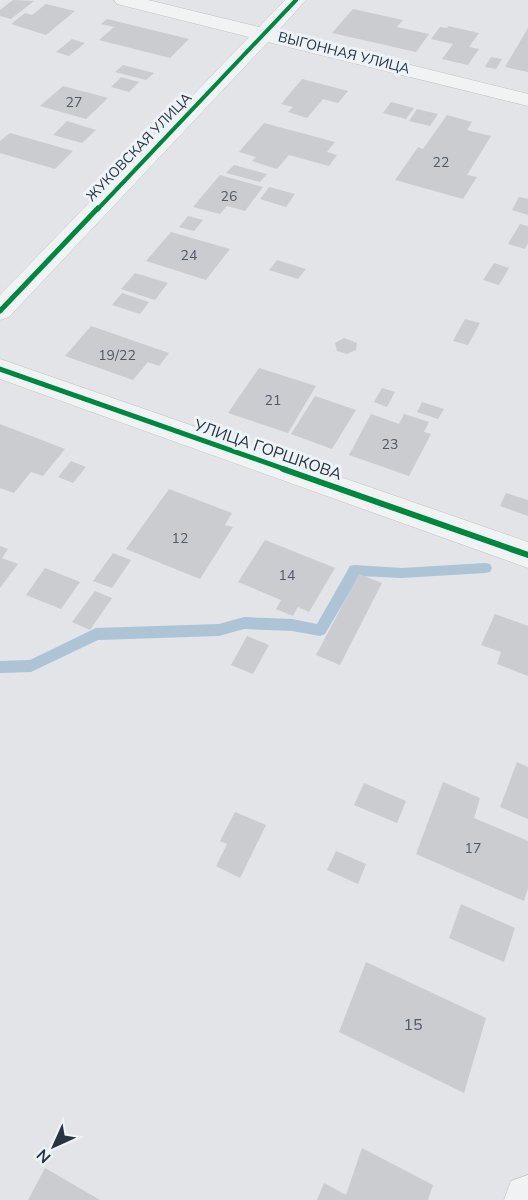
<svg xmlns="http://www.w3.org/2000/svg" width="528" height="1200" font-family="'Nunito Sans',sans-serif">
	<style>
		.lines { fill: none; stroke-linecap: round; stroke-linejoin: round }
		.stream { fill: #acc4d6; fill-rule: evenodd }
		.building { fill: #caccd0 }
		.minor-casing { stroke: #c0c2c5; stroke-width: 1 }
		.minor { fill: #f1f2f4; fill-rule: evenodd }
		.cycleway-far2-casing { stroke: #eef3f7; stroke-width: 6 }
		.cycleway-far1-casing { stroke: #eef3f7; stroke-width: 8 }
		.cycleway-casing { stroke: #eef3f7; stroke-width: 10 }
		.cycleway-far2 { stroke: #00873e; stroke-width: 4 }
		.cycleway-far1 { stroke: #00873e; stroke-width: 5 }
		.cycleway { stroke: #00873e; stroke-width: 6 }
		.labels { text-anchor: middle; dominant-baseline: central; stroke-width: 6; stroke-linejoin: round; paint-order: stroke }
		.far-street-label { font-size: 14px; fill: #263343; stroke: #eef3f7 }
		.number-label { font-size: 14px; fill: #505a67 }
		.street-label { font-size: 16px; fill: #263343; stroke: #eef3f7 }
		.near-number-label { font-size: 16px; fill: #505a67 }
	</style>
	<rect width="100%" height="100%" fill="#e2e4e7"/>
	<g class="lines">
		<path class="stream" d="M485 563 490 564 492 568 490 572 485 573 402 578 359 576 325 634 320 636 292 631 244 629 219 636 98 640 31 672 0 673V661L30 660 96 628 219 624 244 617 292 619 317 624 350 566 355 565 402 568Z"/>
	</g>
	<path class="building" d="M13 0 34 1 11 19 0 16V10Z
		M46 4 75 11 46 35 11 24 25 13 32 15Z
		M353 9 403 20 397 27 429 34 416 52 332 33Z
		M107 19 189 39 170 58 99 40 114 27 101 24Z
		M448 26 479 33 469 47 479 49 468 65 442 59 453 44 431 39 440 27 447 28Z
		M528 28V72L505 67Z
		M72 39 85 43 69 56 56 52Z
		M491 57 502 59 496 69 485 67Z
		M123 65 154 73 146 80 115 72Z
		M121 77 139 82 129 92 111 87Z
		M302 79 348 91 338 103 323 99 307 118 288 112 293 107 281 104Z
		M63 86 108 98 86 119 40 106Z
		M391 102 414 108 406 119 383 113Z
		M417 109 438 114 430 126 409 121Z
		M447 115 472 122 467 130 491 136 467 175 477 177 463 199 395 180 418 147 423 149Z
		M67 121 96 130 82 143 53 135Z
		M264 123 335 142 327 152 337 155 329 166 289 155 277 169 252 161 256 157 239 152Z
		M10 133 73 151 55 169 0 153V141Z
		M234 165 267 174 260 182 226 173Z
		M220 175 263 187 245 211 227 206 220 214 193 207Z
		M269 187 295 194 286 207 260 199Z
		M519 197 528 199V215L512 210Z
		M188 216 203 220 194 231 179 227Z
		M520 224 528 226V243L525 249 508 244Z
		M171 232 230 249 206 280 146 261Z
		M277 260 306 269 298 279 269 270Z
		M494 263 509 268 499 285 483 280Z
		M135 273 168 283 155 300 121 289Z
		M122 293 149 302 140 314 112 305Z
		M465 319 480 323 468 345 453 341Z
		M91 326 169 353 159 366 148 362 133 380 65 356Z
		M344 338 357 343 356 350 347 354 337 351 335 343Z
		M259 368 316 386 288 433 228 413Z
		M382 388 395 392 387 407 374 402Z
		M315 396 356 410 332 449 291 434Z
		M422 402 444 409 438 419 417 412Z
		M371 414 399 424 404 414 429 422 424 432 431 434 409 476 349 455Z
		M0 424 65 449 43 476 31 472 14 493 0 488Z
		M71 461 86 467 73 483 58 477Z
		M169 489 232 513 225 525 233 527 200 579 126 549Z
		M506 493 528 500V516L500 506Z
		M265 540 335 568 309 612 298 607 293 616 276 609 281 600 238 582Z
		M0 546 8 549 2 558 18 564 0 588Z
		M113 553 131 560 112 588 93 581Z
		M45 568 80 582 61 609 26 595Z
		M359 574 382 583 340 665 316 655Z
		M95 591 112 598 90 630 72 622Z
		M495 614 528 626V676L497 664 501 652 481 645Z
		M247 636 269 645 253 674 231 665Z
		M517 762 528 767V819L500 807Z
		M443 782 480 798 474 818 528 841V888L524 901 416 854Z
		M364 783 406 801 397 823 354 805Z
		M235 812 266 825 240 878 216 866 227 844 220 841Z
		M336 851 366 864 358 884 327 870Z
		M461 904 515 928 504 962 449 938Z
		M366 962 486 1018 464 1093 339 1032Z
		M362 1148 433 1185 428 1200H317L324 1183 346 1195Z
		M45 1168 100 1200H28Z"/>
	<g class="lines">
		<g class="minor-casing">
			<path id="minor" d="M114 0H148L259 27 285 0H306L277 32 528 94V106L268 42 9 317 0 320V295L249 37 117 4Z
				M0 359 528 542V568L0 379Z
				M528 1175V1200H504L511 1181Z"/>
		</g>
		<use href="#minor" class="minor"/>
		<g class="cycleway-far2-casing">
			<path id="cycleway-far2" d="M97 210 296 0"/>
		</g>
		<g class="cycleway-far1-casing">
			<path id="cycleway-far1" d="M0 311 98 208
				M0 369 287 470"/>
		</g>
		<g class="cycleway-casing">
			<path id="cycleway" d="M283 469 528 555"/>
		</g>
		<use href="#cycleway-far2" class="cycleway-far2"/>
		<use href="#cycleway-far1" class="cycleway-far1"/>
		<use href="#cycleway" class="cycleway"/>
	</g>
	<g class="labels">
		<g class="far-street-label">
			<text transform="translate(344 53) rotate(14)">ВЫГОННАЯ УЛИЦА</text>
			<text transform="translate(139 147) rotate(-46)">ЖУКОВСКАЯ УЛИЦА</text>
		</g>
		<g class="number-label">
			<text x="74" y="102">27</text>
			<text x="441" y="162">22</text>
			<text x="229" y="196">26</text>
			<text x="189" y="255">24</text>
			<text x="117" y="355">19/22</text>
			<text x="273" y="400">21</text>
			<text x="390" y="444">23</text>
			<text x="180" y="538">12</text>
			<text x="287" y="575">14</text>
			<text x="473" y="848">17</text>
		</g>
		<g class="street-label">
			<text transform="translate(268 450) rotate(19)">УЛИЦА ГОРШКОВА</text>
		</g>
		<g class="near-number-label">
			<text x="413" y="1025">15</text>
		</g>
	</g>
	<g transform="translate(54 1146) rotate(225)" stroke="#eef3f7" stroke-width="4.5" paint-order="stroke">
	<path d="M0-4.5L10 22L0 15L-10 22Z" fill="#263343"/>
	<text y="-9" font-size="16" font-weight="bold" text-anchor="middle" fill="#263343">N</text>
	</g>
</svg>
